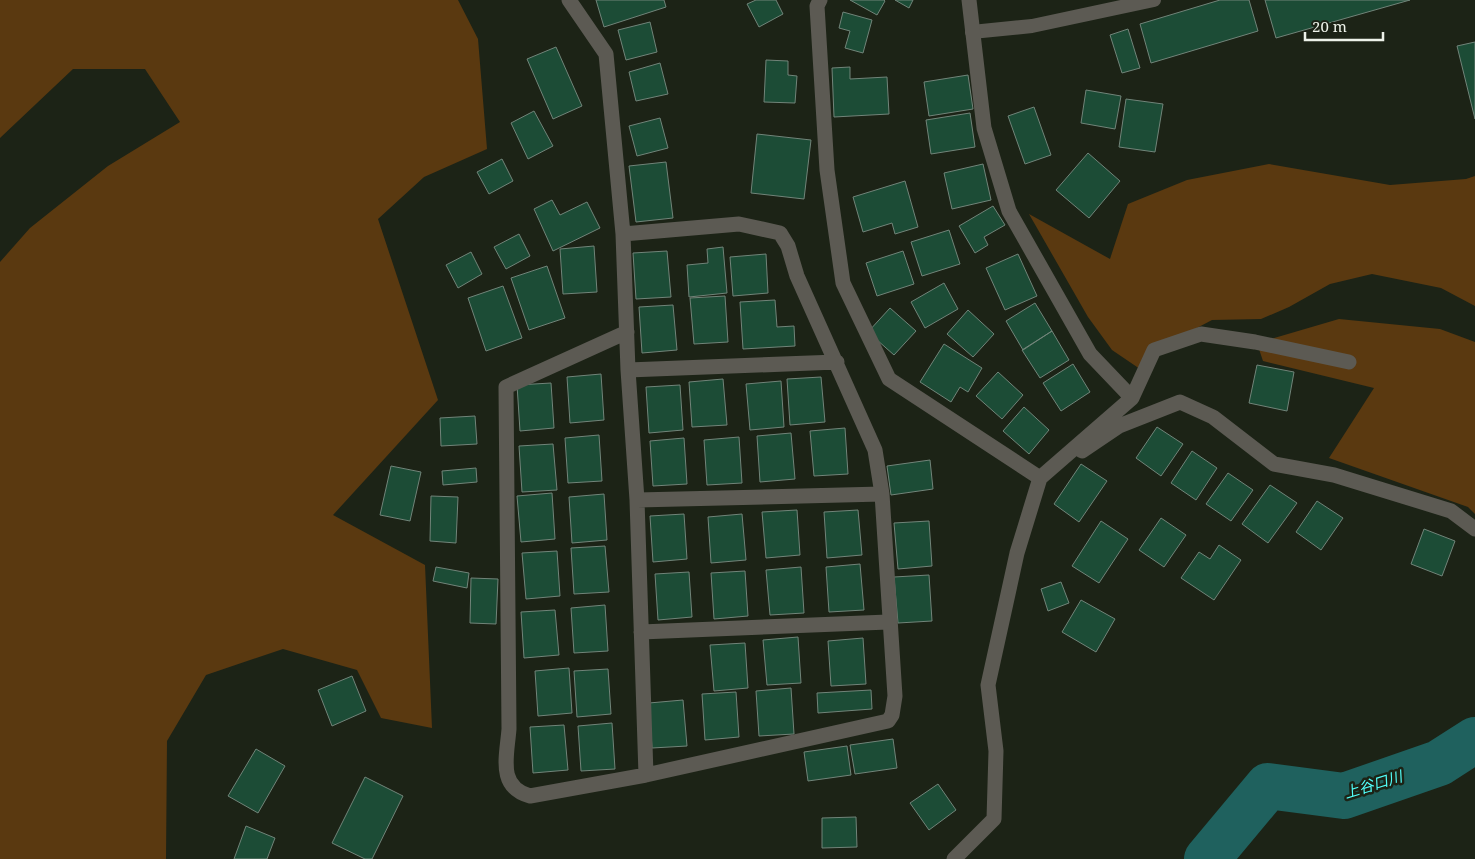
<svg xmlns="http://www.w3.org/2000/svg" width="1475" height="859" font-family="'Noto Serif','Noto Sans JP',serif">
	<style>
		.green { fill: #5a3910 }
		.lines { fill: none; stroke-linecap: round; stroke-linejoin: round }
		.river { stroke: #1f615e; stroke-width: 46 }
		.building { fill: #1c4c36; stroke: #718479 }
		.lane { stroke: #5c5a53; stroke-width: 14 }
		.street { stroke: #5c5a53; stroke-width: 15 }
		.labels { text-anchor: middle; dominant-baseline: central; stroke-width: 5; stroke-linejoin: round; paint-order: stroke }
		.water-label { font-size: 15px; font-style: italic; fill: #51fef9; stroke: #1c2316 }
	</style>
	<rect width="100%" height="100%" fill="#1c2316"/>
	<path class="green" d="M0 0H458L478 39 487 149 424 177 378 219 438 400 333 515 425 565 432 728 381 718 357 670 283 649 206 675 167 741 166 859H0V262L30 228 108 166 180 122 145 69H73L0 138Z
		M1269 164 1390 185 1466 179 1475 176V306L1441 288 1372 274 1330 284 1289 307 1261 319 1212 320 1176 339 1140 369 1112 350 1088 317 1029 214 1110 259 1128 204 1187 180Z
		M1339 319 1440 329 1475 342V514L1468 507 1329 458 1374 388 1263 361 1257 343Z"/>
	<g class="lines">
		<path class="river" d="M1207 859 1268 786 1344 796 1439 763 1475 740"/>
	</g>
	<path class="building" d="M596 0H664L666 7 604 27Z
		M756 0H776L783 14 759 27 747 4Z
		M850 0H884L885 1 877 15Z
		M895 0H913L909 8Z
		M1220 0H1249L1258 31 1151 63 1140 24Z
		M1265 0H1410L1276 38Z
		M843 12 872 20 863 53 845 48 850 31 839 28Z
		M650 22 657 52 626 60 618 30Z
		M1128 29 1140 68 1122 73 1110 35Z
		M1475 42V119L1457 46Z
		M556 47 582 106 553 119 527 59Z
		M766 60 788 61V75L797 76 795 103 764 102Z
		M660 63 668 94 636 101 629 72Z
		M850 67V79L887 77 889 114 834 117 832 68Z
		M968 75 973 109 929 116 924 82Z
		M1086 90 1121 96 1115 129 1081 123Z
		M1126 99 1163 104 1155 152 1119 147Z
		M1034 107 1051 155 1025 164 1008 116Z
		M534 111 553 146 528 159 511 123Z
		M970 113 975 147 931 154 926 120Z
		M660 118 668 148 637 156 629 126Z
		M757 134 811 140 804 199 751 193Z
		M1088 153 1120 181 1089 218 1056 190Z
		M502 159 513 181 489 194 477 172Z
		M666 162 673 218 636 222 629 166Z
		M983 164 991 200 952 209 944 173Z
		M905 181 918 227 895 234 892 223 863 232 853 197Z
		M552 200 560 215 587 202 600 228 553 251 534 209Z
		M993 206 1005 225 984 237 988 245 975 253 959 226Z
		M949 230 960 264 922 276 911 242Z
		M519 234 530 256 506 269 494 247Z
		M594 246 597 292 563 294 560 249Z
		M723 247 727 293 689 297 687 265 708 263 707 249Z
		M667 251 671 297 636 299 633 253Z
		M903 251 914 284 877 296 866 263Z
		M471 252 482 274 458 288 446 265Z
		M766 254 768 293 733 296 730 257Z
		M1018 254 1037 296 1005 310 986 268Z
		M547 266 565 318 529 330 511 278Z
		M944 283 958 309 925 328 911 302Z
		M503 286 522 338 486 351 468 298Z
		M725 296 728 342 694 344 690 298Z
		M775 300 777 327 794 326 795 346 743 349 740 302Z
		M1035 303 1052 331 1023 350 1006 321Z
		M673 305 677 350 642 353 639 307Z
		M890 308 916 331 894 355 868 332Z
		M968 310 994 334 973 357 947 334Z
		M1052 331 1069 360 1040 378 1022 350Z
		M944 344 982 368 968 392 960 387 951 402 920 382Z
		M1073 364 1090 392 1061 411 1043 383Z
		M1257 365 1294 372 1287 411 1249 403Z
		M998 372 1023 395 1002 419 976 396Z
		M601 374 604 420 570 423 567 377Z
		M821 377 825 422 790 425 787 379Z
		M723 379 727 425 692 427 689 382Z
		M781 381 784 427 750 430 746 384Z
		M551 383 554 428 520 431 517 385Z
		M680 385 683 430 649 433 646 387Z
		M1024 407 1049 430 1029 454 1003 431Z
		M475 416 477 444 441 446 440 418Z
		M1157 427 1183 444 1161 476 1136 458Z
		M845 428 848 474 814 476 810 431Z
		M791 433 795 479 760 482 757 436Z
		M599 435 602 481 568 483 565 438Z
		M739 437 742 483 707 485 704 440Z
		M684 438 687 484 653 486 650 441Z
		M553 444 557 490 522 492 519 446Z
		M1192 451 1217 468 1196 500 1171 483Z
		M930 460 933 489 891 495 887 466Z
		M1081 464 1107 481 1079 522 1054 504Z
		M391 466 421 472 410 521 380 515Z
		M476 468 477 482 443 485 442 471Z
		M1228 473 1253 490 1231 521 1206 504Z
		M1270 485 1297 503 1268 543 1242 524Z
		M552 493 555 539 521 542 517 496Z
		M604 494 607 540 572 543 569 497Z
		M431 496 458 497 456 543 430 541Z
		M1317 501 1343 518 1321 550 1296 532Z
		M797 510 800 555 766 558 762 512Z
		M858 510 862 555 827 558 824 512Z
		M684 514 687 559 653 562 650 516Z
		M742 514 746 560 711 563 708 517Z
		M1161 518 1186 535 1164 567 1139 550Z
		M929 521 932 566 898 569 894 523Z
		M1101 521 1128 539 1099 583 1072 566Z
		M1424 529 1455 541 1442 576 1411 564Z
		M1219 545 1241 560 1214 600 1181 578 1199 552 1210 559Z
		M605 546 609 592 574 594 571 548Z
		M557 551 560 596 526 599 522 553Z
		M860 564 864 610 829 612 826 567Z
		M436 567 469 573 467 588 433 581Z
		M801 567 804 613 770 615 766 570Z
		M745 571 748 616 714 619 711 573Z
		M689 572 692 617 658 620 655 574Z
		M929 575 932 621 898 623 894 577Z
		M471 578 498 579 496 624 470 623Z
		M1061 582 1069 603 1048 611 1041 589Z
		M1081 600 1115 619 1096 652 1062 632Z
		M605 605 608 651 574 653 571 608Z
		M555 610 559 655 524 658 521 612Z
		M798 637 801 683 767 685 763 640Z
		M863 638 866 684 831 686 828 641Z
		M745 643 748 688 714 691 710 645Z
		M569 668 572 713 538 716 535 671Z
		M608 669 611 714 577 717 574 671Z
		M352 676 366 711 332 726 318 690Z
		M791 688 794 734 759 736 756 691Z
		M871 690 872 709 818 713 817 693Z
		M736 692 739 737 705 740 702 694Z
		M683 700 687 746 652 748 649 703Z
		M612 723 615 769 581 771 578 726Z
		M564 725 568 770 533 773 530 727Z
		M893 739 897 768 855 774 850 745Z
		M847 746 851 775 808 781 804 752Z
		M256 749 285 766 258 813 228 796Z
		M365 777 403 796 372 859H365L332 843Z
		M938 784 956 810 929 830 910 803Z
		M856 817 857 847 822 848V818Z
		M246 826 275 838 267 859H234Z"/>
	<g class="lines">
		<path class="lane" d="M972 32 1032 26 1154 0"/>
		<path class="street" d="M569 0 606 54 623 234 628 370 637 500 646 775
			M820 0 817 6 827 170 843 283 889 379 1040 478
			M969 0 984 128 1009 211 1090 354 1132 398
			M623 234 739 224 780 233 788 246 797 276 875 450 882 494 895 696 892 715 888 721 646 775 530 796C497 787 507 756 509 729L506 387 627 332
			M628 370 837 362
			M1082 451 1119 426 1180 402 1213 417 1274 464 1334 475 1451 511 1475 529
			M637 500 882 494
			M641 632 888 622
			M954 859 994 819 996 751 988 685 1017 553 1040 478 1132 398 1154 350 1201 334 1255 342 1349 362"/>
	</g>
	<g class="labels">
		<g class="water-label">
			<text transform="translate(1373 784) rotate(-17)">上谷口川</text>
		</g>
	</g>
	<path d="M1305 32v8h78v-8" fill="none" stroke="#edf2e9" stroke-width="2.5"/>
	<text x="1312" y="32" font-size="15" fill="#edf2e9" stroke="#1c2316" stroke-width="4" paint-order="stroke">20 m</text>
</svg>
